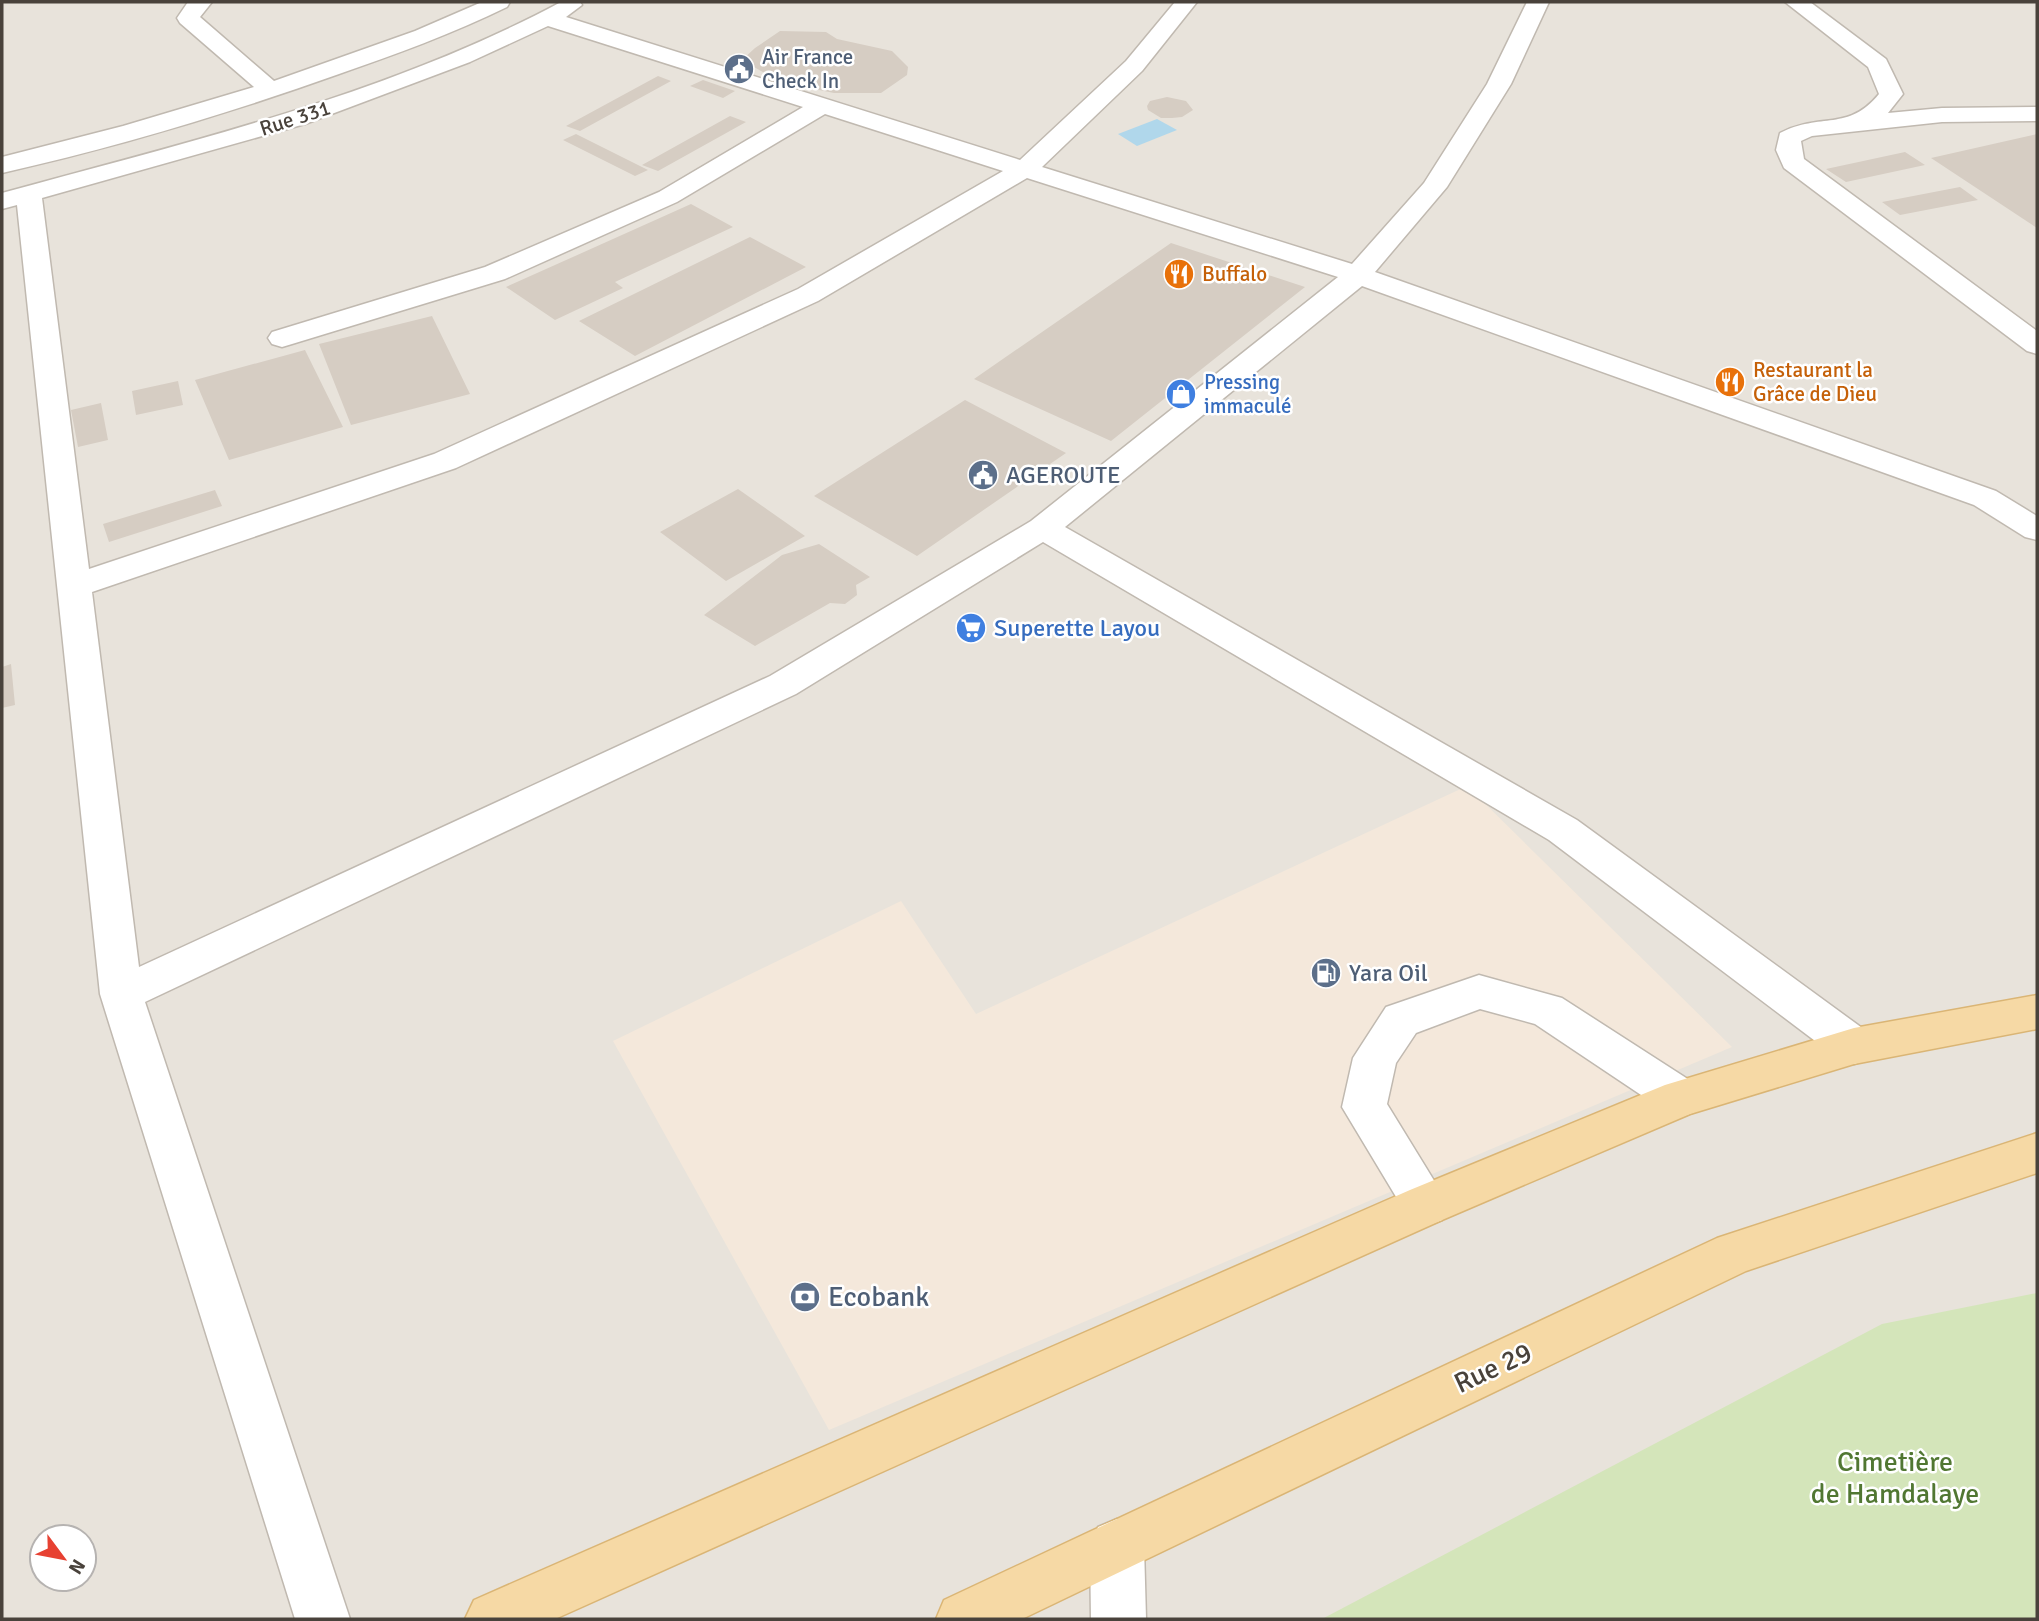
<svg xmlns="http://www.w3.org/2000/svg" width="2039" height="1621" font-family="Signika,sans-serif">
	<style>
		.residential { fill: #e8e3db; fill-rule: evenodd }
		.commercial { fill: #f4e8db }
		.green { fill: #d4e5ba }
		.water { fill: #b0d7eb }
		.building { fill: #d6cdc3 }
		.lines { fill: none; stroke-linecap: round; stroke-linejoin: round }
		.minor-casing { stroke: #c0b9b0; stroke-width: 3 }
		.major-casing { stroke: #dab575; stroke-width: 3 }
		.minor { fill: #fff; fill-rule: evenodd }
		.major { fill: #f6d9a5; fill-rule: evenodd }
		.labels { text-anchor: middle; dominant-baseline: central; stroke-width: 5; stroke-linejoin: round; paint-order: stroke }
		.far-service-label { font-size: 21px; fill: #4e5e75; stroke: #fff; text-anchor: start }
		.far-street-label { font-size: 21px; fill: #49423b; stroke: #fff }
		.far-food-label { font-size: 21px; fill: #c56008; stroke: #fff; text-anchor: start }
		.far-shop-label { font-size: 21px; fill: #366cbe; stroke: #fff; text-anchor: start }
		.service-label { font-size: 24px; fill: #4e5e75; stroke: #fff; text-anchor: start }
		.shop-label { font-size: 24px; fill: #366cbe; stroke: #fff; text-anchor: start }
		.near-service-label { font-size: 28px; fill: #4e5e75; stroke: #fff; text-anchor: start }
		.near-street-label { font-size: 28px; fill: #49423b; stroke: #fff }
		.near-park-label { font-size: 28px; fill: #517732; stroke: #fff }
	</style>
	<rect width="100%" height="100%" fill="#f5f2ed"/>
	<path class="residential" d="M2 2H2037V1619H2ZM42 1537H84V1579H42Z"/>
	<path class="commercial" d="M1467 786 1732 1047 829 1430 613 1041 901 901 976 1014Z"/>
	<path class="green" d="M2037 1293V1619H1322L1882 1324Z"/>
	<path class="water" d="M1157 119 1177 130 1137 146 1118 134Z"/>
	<path class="building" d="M780 31 826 32 837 39 892 51 908 67 907 75 881 93H834L780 82 742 60 755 48Z
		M658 76 671 81 580 131 566 126Z
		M703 80 735 91 723 98 690 86Z
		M1167 97 1186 101 1193 110 1182 117 1172 118H1161L1148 110 1147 106 1150 101Z
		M730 116 746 122 658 171 642 165Z
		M576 134 648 170 635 176 563 140Z
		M2037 134V228L1931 158Z
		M1905 152 1925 165 1846 182 1826 169Z
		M1960 187 1978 200 1900 215 1882 202Z
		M691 204 733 227 615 282 623 288 555 320 506 287Z
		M750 237 806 267 635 356 579 321Z
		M1171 243 1305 287 1111 441 974 379Z
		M432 316 470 394 351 425 319 344Z
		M305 350 343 427 229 460 195 380Z
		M178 381 183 405 136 415 132 391Z
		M965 400 1066 453 917 556 814 496Z
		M101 403 108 440 78 447 71 410Z
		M738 489 805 536 726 581 660 532Z
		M215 490 222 506 109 542 103 524Z
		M819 544 870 577 856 585 857 595 845 604 830 603 755 646 704 615 782 555Z
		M11 664 15 705 2 708V667Z"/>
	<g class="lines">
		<g class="minor-casing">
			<path id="minor" d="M188 2H212L200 17 274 81 415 31 482 2H510L507 7C452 34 396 54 339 74 230 113 116 147 2 173V157L123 126 254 87 180 23 177 18Z
				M561 2H580L582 5 566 17 1020 160 1126 61 1175 2H1197L1142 71 1042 167 1352 264 1424 183 1487 84 1527 2H1549L1511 84 1447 187 1375 272 1996 491 2037 516V540L2025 537 1974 505 1362 286 1065 527 1577 820 1869 1033 1876 1046 1869 1059 1854 1064 1839 1059 1549 840 1043 542 796 694 145 1002 350 1619H295L100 994 17 205 2 209V193C191 141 387 95 561 2ZM548 26 803 107 659 192 485 267 272 332 268 338 272 344 282 347 292 344 505 279 677 202 825 114 1003 171 798 289 434 454 89 569 42 198 305 124 470 62ZM1027 178 1338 277 1031 521 770 676 139 967 92 592 456 468 818 301Z
				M1785 2H1810L1886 59 1903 94 1888 113 1942 108 2037 107V121L1942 122 1812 136 1801 141 1804 159 2037 331V354L2027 351 1784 168 1776 150 1780 133C1821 112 1848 132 1879 94L1868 67Z
				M1479 975 1562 998 1697 1085 1703 1098 1697 1111 1681 1117 1665 1111 1535 1024 1480 1009 1416 1033 1396 1063 1387 1104 1449 1205 1442 1220 1426 1226 1410 1220 1342 1107 1353 1058 1386 1007Z
				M1117 1519 1136 1527 1144 1546 1146 1619H1091L1090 1546 1098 1527Z"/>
		</g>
		<g class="major-casing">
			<path id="major" d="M2037 995V1029L1854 1064 1690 1114 1442 1220 555 1619H465L474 1600 1410 1190 1665 1085 1854 1028Z
				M2037 1133V1173L1746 1271 1022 1619H936L944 1600 1717 1238Z"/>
		</g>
		<use href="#minor" class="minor"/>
		<use href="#major" class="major"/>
	</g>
	<defs>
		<g id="civic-disc" transform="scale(1.575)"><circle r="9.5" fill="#5c6f8a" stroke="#fff"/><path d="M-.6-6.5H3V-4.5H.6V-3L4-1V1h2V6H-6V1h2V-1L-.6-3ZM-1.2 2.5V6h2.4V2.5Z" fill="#fff"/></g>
		<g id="restaurant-disc" transform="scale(1.575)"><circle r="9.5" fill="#e8710a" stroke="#fff"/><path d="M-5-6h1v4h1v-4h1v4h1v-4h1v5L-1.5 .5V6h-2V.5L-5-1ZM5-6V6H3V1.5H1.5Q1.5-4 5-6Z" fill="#fff"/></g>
		<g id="shop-disc" transform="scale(1.575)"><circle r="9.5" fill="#3f7fe0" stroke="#fff"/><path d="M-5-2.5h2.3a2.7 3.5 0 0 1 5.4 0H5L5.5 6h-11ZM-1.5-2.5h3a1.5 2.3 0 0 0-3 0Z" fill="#fff"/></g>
		<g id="supermarket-disc" transform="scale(1.575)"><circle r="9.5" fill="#3f7fe0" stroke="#fff"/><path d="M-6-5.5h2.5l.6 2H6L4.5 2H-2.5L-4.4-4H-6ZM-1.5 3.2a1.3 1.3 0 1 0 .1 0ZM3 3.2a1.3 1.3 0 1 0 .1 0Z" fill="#fff"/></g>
		<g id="fuel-disc" transform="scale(1.575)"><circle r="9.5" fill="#5c6f8a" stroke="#fff"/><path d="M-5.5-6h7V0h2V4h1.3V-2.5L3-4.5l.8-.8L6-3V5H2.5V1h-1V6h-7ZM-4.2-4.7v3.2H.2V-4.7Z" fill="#fff"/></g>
		<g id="bank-disc" transform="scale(1.575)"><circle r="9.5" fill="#5c6f8a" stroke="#fff"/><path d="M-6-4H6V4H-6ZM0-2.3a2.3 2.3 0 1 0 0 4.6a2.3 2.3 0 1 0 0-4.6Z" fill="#fff"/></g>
	</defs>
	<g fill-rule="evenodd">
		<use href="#civic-disc" x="739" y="69"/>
		<use href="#restaurant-disc" x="1179" y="274"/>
		<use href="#restaurant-disc" x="1730" y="382"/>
		<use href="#shop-disc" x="1181" y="394"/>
		<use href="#civic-disc" x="983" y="475"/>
		<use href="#supermarket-disc" x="971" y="628"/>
		<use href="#fuel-disc" x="1326" y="973"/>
		<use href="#bank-disc" x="805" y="1297"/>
	</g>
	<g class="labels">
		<g class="far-service-label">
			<text x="762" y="57">Air France<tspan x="762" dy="24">Check In</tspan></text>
		</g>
		<g class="far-street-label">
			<text transform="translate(295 118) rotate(-18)">Rue 331</text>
		</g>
		<g class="far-food-label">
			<text x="1202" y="274">Buffalo</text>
			<text x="1753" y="370">Restaurant la<tspan x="1753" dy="24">Grâce de Dieu</tspan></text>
		</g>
		<g class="far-shop-label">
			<text x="1204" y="382">Pressing<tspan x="1204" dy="24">immaculé</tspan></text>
		</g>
		<g class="service-label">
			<text x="1006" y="475">AGEROUTE</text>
			<text x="1349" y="973">Yara Oil</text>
		</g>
		<g class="shop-label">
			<text x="994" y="628">Superette Layou</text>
		</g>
		<g class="near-service-label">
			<text x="828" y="1297">Ecobank</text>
		</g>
		<g class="near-street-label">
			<text transform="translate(1493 1368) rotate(-25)">Rue 29</text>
		</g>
		<g class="near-park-label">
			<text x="1895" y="1462">Cimetière<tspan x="1895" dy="32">de Hamdalaye</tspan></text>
		</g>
	</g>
	<rect width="2039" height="1621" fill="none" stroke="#49423b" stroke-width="7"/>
	<g transform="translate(63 1558) rotate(122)"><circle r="33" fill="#ffffff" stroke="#b6b3b1" stroke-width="2"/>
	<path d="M0-5L12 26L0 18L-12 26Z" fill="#e74132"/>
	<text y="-10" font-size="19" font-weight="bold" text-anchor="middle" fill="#49423b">N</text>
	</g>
</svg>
